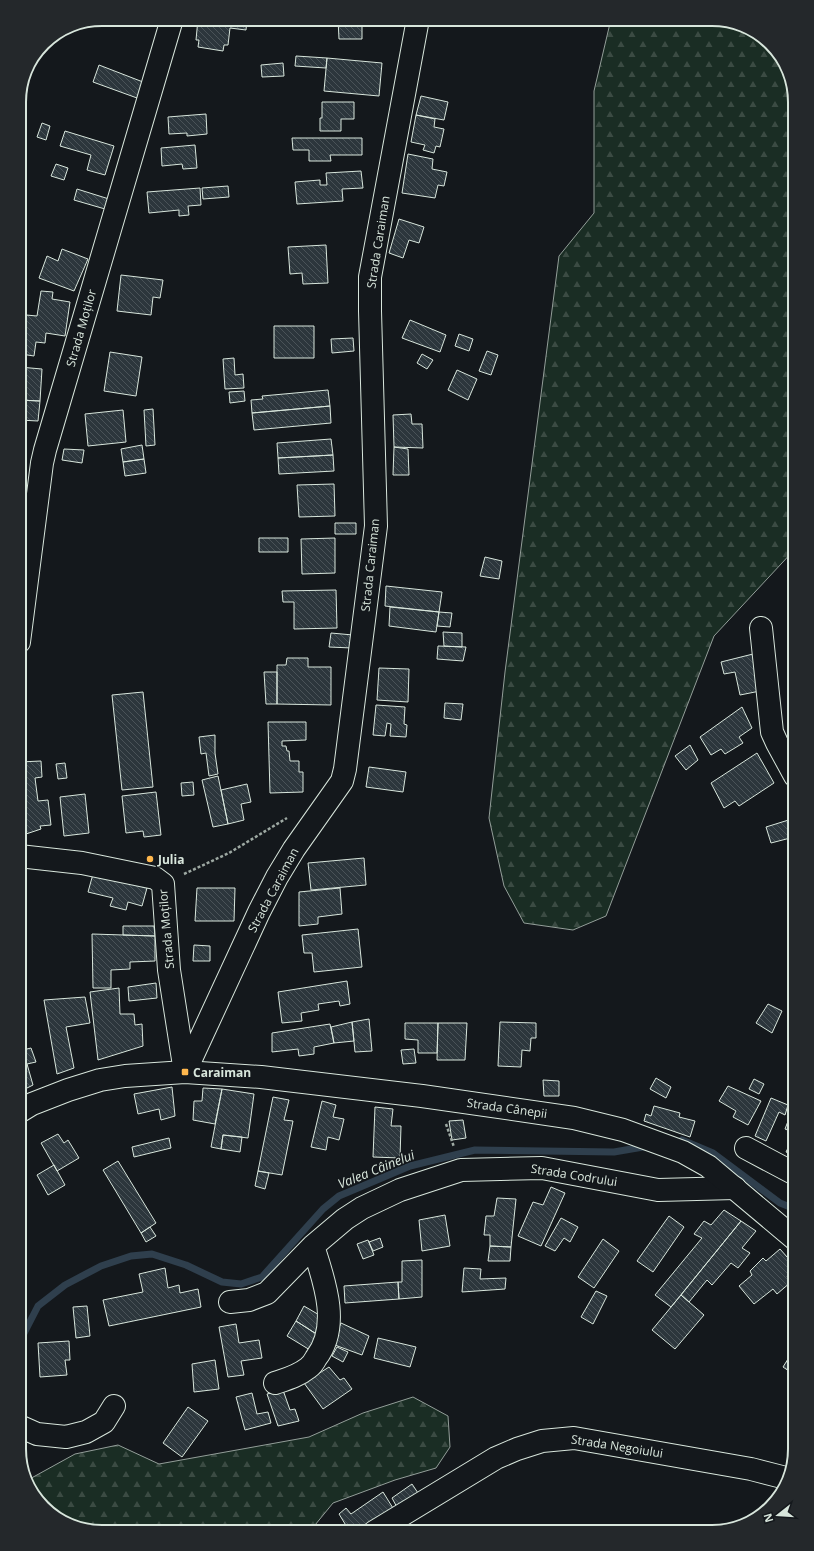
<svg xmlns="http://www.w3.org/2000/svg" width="814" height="1551" font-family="'Open Sans',sans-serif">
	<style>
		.forest { fill: url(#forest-firs); stroke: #939e99 }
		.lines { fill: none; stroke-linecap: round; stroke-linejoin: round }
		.stream { stroke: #2f3f4d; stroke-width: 7 }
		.building { fill: url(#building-back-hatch); stroke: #d8e6dc }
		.street-casing { stroke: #d8e6dc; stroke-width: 24 }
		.secondary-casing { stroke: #d8e6dc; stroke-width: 24 }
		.path { stroke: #9da8a2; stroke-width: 2.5; stroke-dasharray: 3 2; stroke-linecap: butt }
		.street { stroke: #14181c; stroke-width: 22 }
		.secondary { stroke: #14181c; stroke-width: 22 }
		.poi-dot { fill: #ffb74d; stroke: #14181c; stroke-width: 1.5 }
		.labels { text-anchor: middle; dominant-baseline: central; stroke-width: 3; stroke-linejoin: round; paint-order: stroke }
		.street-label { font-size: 12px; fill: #d8e6dc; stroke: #14181c }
		.poi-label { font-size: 12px; font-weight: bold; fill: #d8e6dc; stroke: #14181c; text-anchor: start }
		.water-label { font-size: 13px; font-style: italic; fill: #d8e6dc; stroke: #14181c }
		.rim { fill: none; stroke: #d8e6dc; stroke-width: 2 }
	</style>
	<defs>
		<pattern id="forest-firs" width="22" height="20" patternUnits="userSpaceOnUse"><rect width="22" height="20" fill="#1a2d24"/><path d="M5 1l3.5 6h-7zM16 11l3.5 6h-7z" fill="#3b4b43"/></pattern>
		<pattern id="building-back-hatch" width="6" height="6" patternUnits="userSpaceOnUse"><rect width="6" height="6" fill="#2c363c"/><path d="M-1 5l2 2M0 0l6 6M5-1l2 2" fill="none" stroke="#4a5358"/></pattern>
	</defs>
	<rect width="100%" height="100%" fill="#14181c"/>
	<path class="forest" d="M611 19H717L762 36 789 70 795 102V549L714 636 606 916 573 930 524 923 504 886 489 818 505 672 559 256 594 213V91Z
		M413 1397 448 1416 450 1447 436 1468 395 1480 333 1503 315 1525 317 1532H97L56 1518 26 1481 75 1454 118 1445 159 1464 309 1437 363 1413Z"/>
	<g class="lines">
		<path class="stream" d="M682 1140 713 1153 780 1203 795 1209
			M19 1343 38 1306 65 1285 101 1266 131 1256 152 1254 186 1265 222 1282 241 1284 262 1277 323 1209 339 1196 410 1166 475 1150 614 1152 649 1146"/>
	</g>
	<path class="building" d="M198 19H247L246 30 230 28 228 45H224L223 51 198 47 199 40H196Z
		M338 19H362V39H339Z
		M296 56 327 58 326 68 295 66Z
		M327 58 382 63 379 96 324 91Z
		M283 63 284 76 262 77 261 65Z
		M99 65 143 82 137 98 93 82Z
		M421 96 448 102 444 120 416 115Z
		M322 102H354V119H341V131H320V118H322Z
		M206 114 207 134 187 136V133L169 134 168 117Z
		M416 115 435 119 434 127 444 129 440 147 436 146 434 153 423 150 425 145 411 142Z
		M42 123 50 126 46 140 37 137Z
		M65 131 114 146 105 175 87 170 91 155 60 146Z
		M292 138H362V155H330L331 161H309V150H293Z
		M195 145 197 168 183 169 182 164 162 166 161 148Z
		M408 154 433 159 432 169 447 172 444 186 438 185 435 198 402 193Z
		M56 164 68 168 64 180 51 176Z
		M361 171 363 188 342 189 343 201 297 204 295 182 320 180V185H327L326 173Z
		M228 186 229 197 203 199 202 188Z
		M200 188 201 205 188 206 189 215 179 216V210L149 213 147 192Z
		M77 189 109 199 105 209 74 200Z
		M399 219 424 227 419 243 409 240 403 258 389 253Z
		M326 245 328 283 303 284 302 273 290 274 288 247Z
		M62 249 88 259 74 291 39 278 47 256 58 261Z
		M121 275 163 280 160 298 153 297 151 315 117 311Z
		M41 291 53 292 52 299 70 302 65 336 46 333 45 343 36 342 34 356 21 354 26 315 37 316Z
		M410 320 446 335 440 352 402 338Z
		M274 326H314V358H274Z
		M459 334 473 339 469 351 455 346Z
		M353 338 354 351 332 353 331 339Z
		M487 351 498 355 491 375 479 371Z
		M110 352 142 357 136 396 104 391Z
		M422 354 433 360 427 369 417 363Z
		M234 358 235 375 243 374 244 388 225 389 223 359Z
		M19 367 42 369 40 401 19 400Z
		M457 370 477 379 468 400 448 390Z
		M328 390 330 406 252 413 251 400 263 399 262 396Z
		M244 391 245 401 230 403 229 392Z
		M19 400 40 401 38 421 19 420Z
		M330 406 331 423 254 430 252 413Z
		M153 409 155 445 146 446 144 410Z
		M123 410 126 442 88 446 85 414Z
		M411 414 412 424H422L423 448 394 447 393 415Z
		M331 439 333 455 278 458 277 443Z
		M142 445 144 459 123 462 121 449Z
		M394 447 408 449 409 475H393Z
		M64 449 84 450 82 463 62 460Z
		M333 455 334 471 279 474 278 458Z
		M144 459 146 473 125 476 123 462Z
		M334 484 335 516 299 517 297 485Z
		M19 488 27 489 25 506H19Z
		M335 523H356V534H335Z
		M259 538H288V552H259Z
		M335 538V573L302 574 301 539Z
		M485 557 502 561 499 579 480 576Z
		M386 586 442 592 439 612 385 606Z
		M336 590 337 628 294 629V602H283L282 591Z
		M390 607 439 612 436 632 389 626Z
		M439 612 452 613 450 627 437 626Z
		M443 632 462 633V647L444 646Z
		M331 633 353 635 352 648 329 647Z
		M438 646 466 647 463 661 437 659Z
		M757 653 765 690 740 695 735 672 724 674 721 662Z
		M287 658H308V667H331V705L277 704V665H286Z
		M379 668 409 669 408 702 377 700Z
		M264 672H277V704H266Z
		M143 692 153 787 122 790 112 695Z
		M445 703 463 704 461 720 444 718Z
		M376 705 405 707 404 724 407 725 406 737 390 736 391 724 387 723 385 736 373 735Z
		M742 707 752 728 739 737 743 743 725 754 721 749 711 755 700 737Z
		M268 722H306V740L282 741V746H286L287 751H289L290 761H299V772H303V792L270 793Z
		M215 735V753L218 774 209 776 206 753 201 754 199 737Z
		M690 745 698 760 686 770 675 756Z
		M757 753 774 783 739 806 735 801 724 808 711 783Z
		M41 761 42 777 35 778 38 801 48 800 51 825 40 826 41 829 26 834 19 818V762Z
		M65 763 67 778 58 779 56 764Z
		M369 767 406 772 403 792 366 787Z
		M218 776 228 824 213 827 202 780Z
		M193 782 194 795 182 796 181 783Z
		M247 784 251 802 241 804 244 820 228 824 221 790Z
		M156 792 161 835 144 837 143 831 126 833 122 796Z
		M85 794 89 833 64 836 60 797Z
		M795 818V841L794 837 771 843 766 827Z
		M364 858 366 885 311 890 308 863Z
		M93 874 147 888 142 906 128 902 126 910 110 906 113 898 88 892Z
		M197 888H235L234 921H195Z
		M340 888 342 914 318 917V924L299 926V892Z
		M123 926H154L155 936 123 935Z
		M358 929 362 967 314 972 312 953H304L302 935Z
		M92 934 155 936V961L130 962V969L111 970V988H93Z
		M194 945 210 946V961H193Z
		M347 981 350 1004 340 1006 339 1001 318 1004 319 1010 301 1013 302 1021 282 1023 278 992Z
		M156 983 157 998 129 1001 128 987Z
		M119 988 120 1014H134L135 1025 142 1024 143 1046 98 1060 90 992Z
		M85 997 90 1023 66 1027 74 1068 57 1074 44 1000Z
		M768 1004 782 1011 772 1033 756 1023Z
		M369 1019 372 1051 355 1052 352 1022Z
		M352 1022 354 1041 334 1043 331 1027Z
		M500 1022 536 1023V1038H531L530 1051 522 1050 521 1067 498 1066Z
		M405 1023H438L437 1053H418V1040L405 1039Z
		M438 1023H467L465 1060H437Z
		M330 1024 334 1043 314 1047V1054L299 1056 298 1049 272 1052V1033Z
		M19 1037 23 1050 31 1048 36 1062 27 1064 33 1085 19 1092Z
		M414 1049 416 1063 403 1064 401 1050Z
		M656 1078 671 1087 666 1098 650 1089Z
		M754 1079 764 1084 759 1094 749 1089Z
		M543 1080 559 1081V1096H544Z
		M728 1086 761 1101 748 1125 733 1117 736 1111 719 1101Z
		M172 1087 175 1116 161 1120 159 1109 138 1114 134 1094Z
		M203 1088 222 1089 215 1124 193 1120 194 1101H202Z
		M222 1089 254 1094 248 1138 223 1135 221 1149 211 1147Z
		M273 1097 289 1100 284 1120 293 1121 282 1175 258 1171Z
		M771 1098 788 1105 785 1115 779 1112 766 1141 755 1136Z
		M322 1101 336 1105 333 1117 344 1119 339 1140 328 1137 326 1150 311 1147Z
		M654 1106 680 1113 679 1117 695 1121 690 1137 644 1121 646 1114 651 1116Z
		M375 1107 393 1109 391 1126H401L400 1158 373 1157Z
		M790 1116 795 1118V1133L785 1129Z
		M463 1120 466 1138 452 1140 449 1121Z
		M58 1134 64 1143 68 1140 79 1158 57 1171 41 1143Z
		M795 1134V1156L786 1152Z
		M223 1135 242 1137 240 1152 221 1149Z
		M169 1138 171 1148 134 1157 132 1147Z
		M118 1161 156 1223 141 1233 103 1170Z
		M54 1165 65 1185 48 1195 37 1175Z
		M258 1171 269 1173 265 1189 255 1186Z
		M551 1187 565 1193 541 1246 518 1236 533 1202 543 1205Z
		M497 1198 516 1199 511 1247 490 1246V1235H484L486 1216H494Z
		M724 1210 741 1221 671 1307 655 1295 702 1238 694 1234 704 1221 711 1225Z
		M445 1215 450 1246 422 1251 419 1220Z
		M669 1216 684 1227 653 1272 637 1261Z
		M561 1218 578 1227 570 1242 564 1238 555 1251 545 1246Z
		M741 1221 756 1231 742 1248 750 1253 738 1268 731 1263 712 1285 707 1280 689 1302 681 1295Z
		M150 1227 156 1236 146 1242 141 1233Z
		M380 1238 383 1247 373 1251 369 1242Z
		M603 1239 619 1251 594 1288 578 1277Z
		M368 1240 374 1255 363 1259 357 1244Z
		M490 1246 511 1247 510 1261H488Z
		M780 1249 795 1266V1268L787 1276 791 1282 777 1294 773 1289 754 1304 739 1286 752 1275 750 1271 763 1258 766 1261Z
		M422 1260V1297L399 1299 398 1282H402V1261Z
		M165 1268 168 1288 179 1285 180 1293 198 1289 201 1307 109 1326 103 1300 143 1292 139 1274Z
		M464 1268 481 1269 480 1279 506 1278 505 1289 462 1292Z
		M398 1282 399 1299 345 1303 344 1286Z
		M596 1291 607 1296 593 1324 581 1317Z
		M681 1295 704 1315 675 1349 652 1330Z
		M87 1306 90 1336 76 1338 73 1307Z
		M304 1306 326 1319 318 1335 296 1321Z
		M296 1321 318 1335 310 1350 287 1336Z
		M341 1323 369 1336 362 1355 332 1344Z
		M236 1324 239 1343 259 1340 262 1358 241 1361 244 1375 228 1377 219 1327Z
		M378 1338 416 1347 410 1367 374 1358Z
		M69 1341 70 1360H65L67 1375 40 1377 38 1343Z
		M337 1347 348 1352 343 1362 332 1356Z
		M793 1351 795 1352V1375L783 1367Z
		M215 1360 219 1389 194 1392 192 1364Z
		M329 1367 340 1380 344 1378 352 1389 323 1409 304 1383Z
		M283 1390 290 1410 295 1409 299 1421 278 1426 267 1394Z
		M252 1393 257 1414 268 1412 271 1423 245 1430 236 1397Z
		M188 1407 208 1421 182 1457 163 1443Z
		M412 1484 420 1496 399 1511 392 1498Z
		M383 1492 396 1513 386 1514 358 1532H350L339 1514 346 1508 351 1514Z"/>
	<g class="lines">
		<g class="street-casing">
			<path id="street" d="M761 628 772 732 777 743 795 776
				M19 642 42 463 45 450 172 19
				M19 856 82 863 155 878 163 884 169 970 185 1072
				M185 1072 259 912 277 877 294 849 342 781 345 769 376 526 370 311V277L418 19
				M746 1148 795 1174
				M230 1302 249 1300 267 1293 313 1246 345 1219 362 1208 400 1190 461 1170 542 1168 658 1190 735 1188
				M275 1383C287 1379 298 1376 308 1368 312 1365 314 1362 316 1358 341 1326 324 1280 313 1246
				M19 1426 37 1434 66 1437 86 1432 104 1422 114 1406
				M374 1532 496 1458 517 1449 542 1441 574 1438 751 1469 786 1478"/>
		</g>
		<g class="secondary-casing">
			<path id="secondary" d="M19 1112 32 1104 68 1090 100 1080 125 1076 185 1072 261 1077 422 1096 574 1118 623 1130 683 1152 708 1166 795 1239"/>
		</g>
		<path class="path" d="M184 874 229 853 287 818
			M446 1124 454 1147"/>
		<use href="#street" class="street"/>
		<use href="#secondary" class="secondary"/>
	</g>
	<g class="poi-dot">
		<circle cx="150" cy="859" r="4"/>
		<rect x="181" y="1068" width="8" height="8" rx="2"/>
	</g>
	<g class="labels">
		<g class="street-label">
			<text transform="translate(378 242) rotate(-81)">Strada Caraiman</text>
			<text transform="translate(81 328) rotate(-74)">Strada Moților</text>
			<text transform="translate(370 565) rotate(-84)">Strada Caraiman</text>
			<text transform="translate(273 890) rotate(-62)">Strada Caraiman</text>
			<text transform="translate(166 929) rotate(-95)">Strada Moților</text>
			<text transform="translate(507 1108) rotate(8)">Strada Cânepii</text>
			<text transform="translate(574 1175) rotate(9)">Strada Codrului</text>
			<text transform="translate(617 1446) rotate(9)">Strada Negoiului</text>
		</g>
		<g class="poi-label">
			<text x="158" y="859">Julia</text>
			<text x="193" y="1072">Caraiman</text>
		</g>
		<g class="water-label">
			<text transform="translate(376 1169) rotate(-22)">Valea Câinelui</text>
		</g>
	</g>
	<path d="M0 0H814V1551H0ZM102 26H712A76 76 0 0 1 788 102V1449A76 76 0 0 1 712 1525H102A76 76 0 0 1 26 1449V102A76 76 0 0 1 102 26Z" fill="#24282b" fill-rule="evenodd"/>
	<path class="rim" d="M102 26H712A76 76 0 0 1 788 102V1449A76 76 0 0 1 712 1525H102A76 76 0 0 1 26 1449V102A76 76 0 0 1 102 26Z"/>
	<g transform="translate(778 1515) rotate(253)" stroke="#14181c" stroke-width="3" paint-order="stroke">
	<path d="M0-3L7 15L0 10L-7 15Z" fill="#d8e6dc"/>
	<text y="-6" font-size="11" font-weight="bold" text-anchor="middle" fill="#d8e6dc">N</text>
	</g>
</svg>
